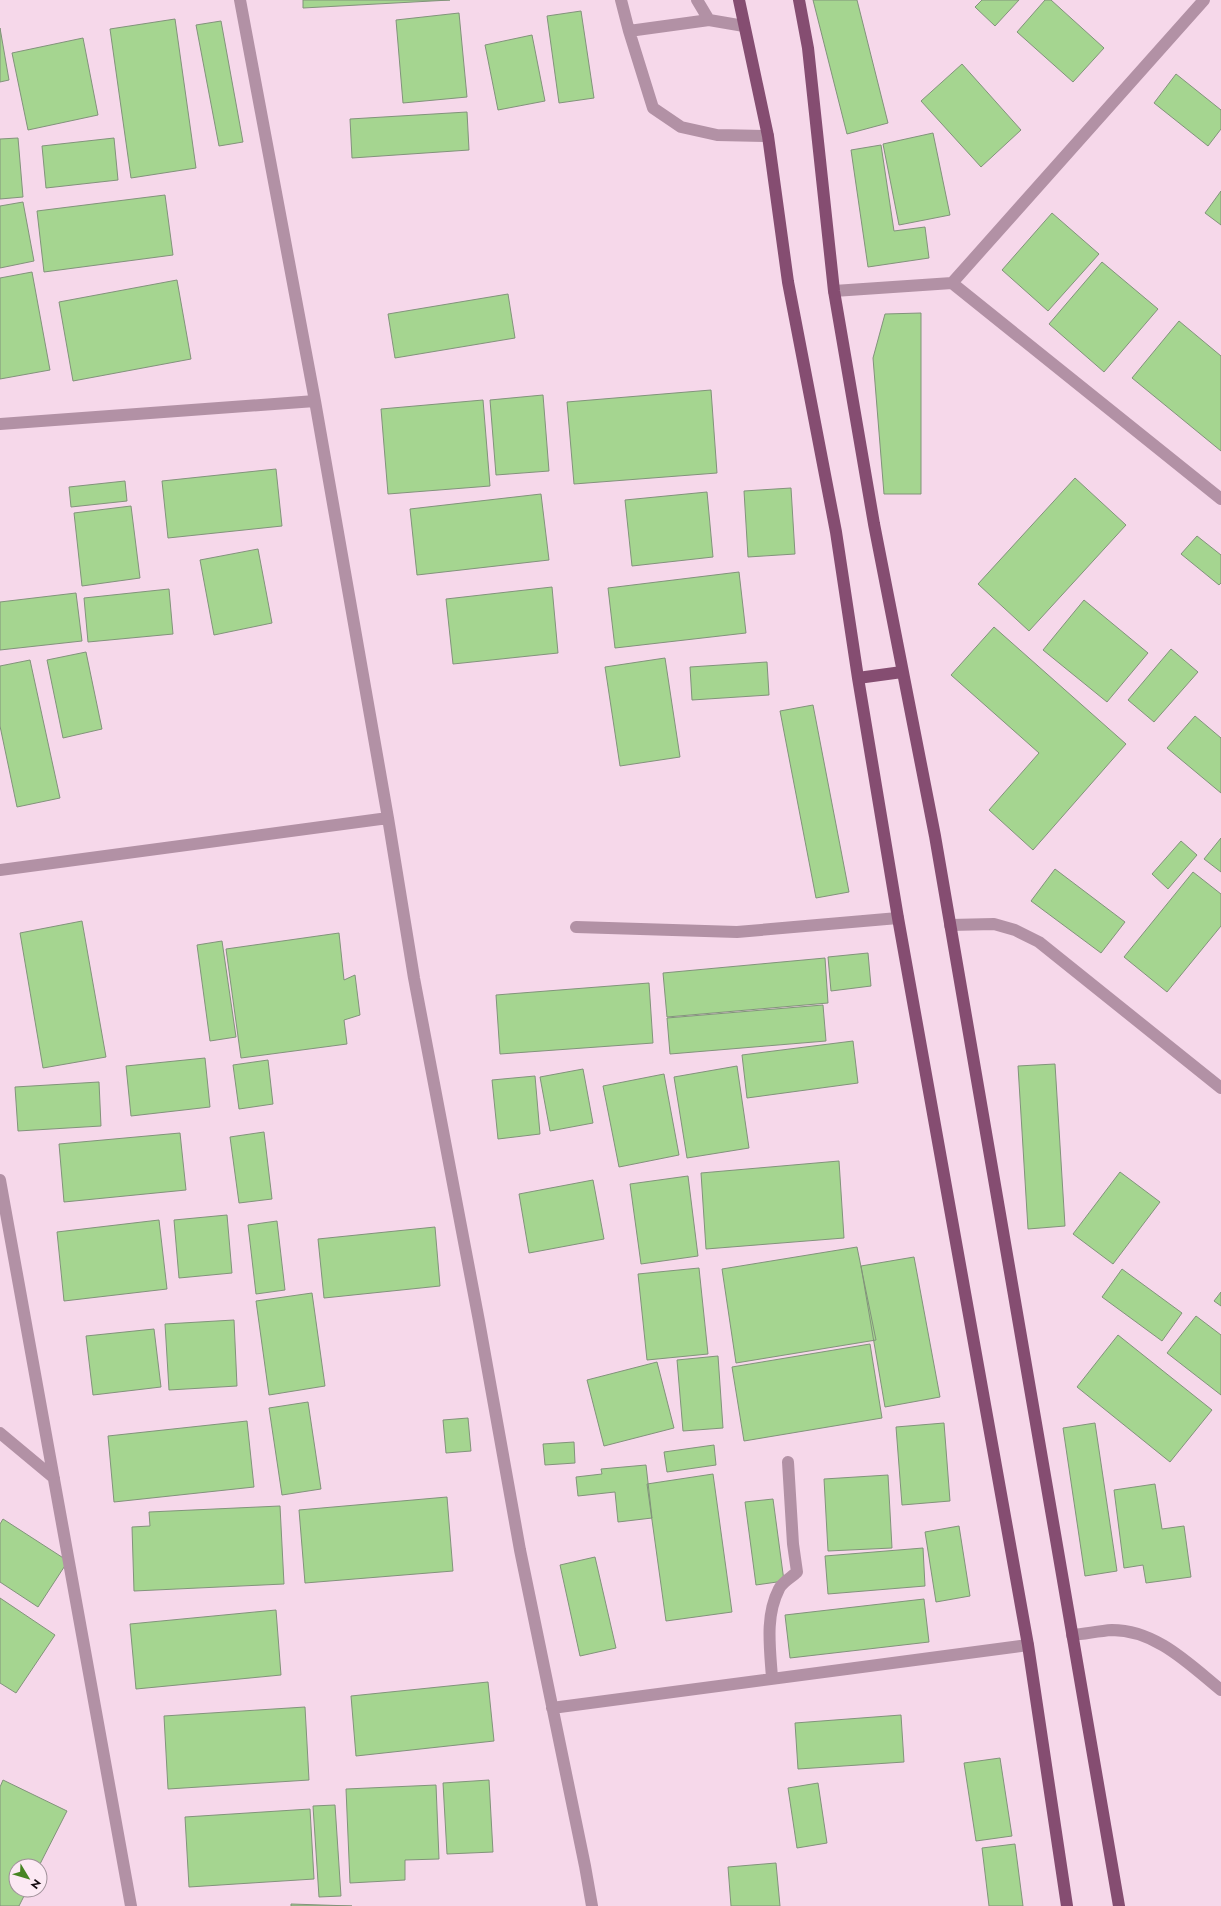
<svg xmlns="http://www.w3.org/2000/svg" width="1221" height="1906" font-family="Jost,sans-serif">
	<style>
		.building { fill: #a5d590; stroke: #82937b }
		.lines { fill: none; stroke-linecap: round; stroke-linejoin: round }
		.minor { stroke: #b291a5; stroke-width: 12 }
		.major { stroke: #854d71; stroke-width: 12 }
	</style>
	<rect width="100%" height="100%" fill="#f6d8ea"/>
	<path class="building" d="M303 0H450L303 8Z
		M813 0H857L888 123 847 134Z
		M982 0H1019L995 26 975 7Z
		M1045 0H1051L1104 48 1073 82 1017 32Z
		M581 11 594 98 559 103 547 16Z
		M459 13 467 97 403 103 396 20Z
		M175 19 196 168 131 178 110 29Z
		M221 21 243 142 219 146 196 25Z
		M0 28 9 80 0 82Z
		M532 35 545 101 498 110 485 45Z
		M83 38 98 115 28 130 12 53Z
		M962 64 1021 130 981 167 921 101Z
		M1176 74 1221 110V129L1208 146 1154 103Z
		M467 112 469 150 352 158 350 119Z
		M933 133 950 215 899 225 883 144Z
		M18 138 23 197 0 199V139Z
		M114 138 118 180 46 188 42 146Z
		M881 145 894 231 925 227 929 258 868 267 851 150Z
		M1221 191V225L1205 213Z
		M165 195 173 255 44 272 37 211Z
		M23 202 34 261 0 268V206Z
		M1052 213 1099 254 1048 311 1002 270Z
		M1102 262 1158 309 1104 372 1049 324Z
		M32 272 50 370 0 379V278Z
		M177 280 191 359 73 381 59 302Z
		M508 294 515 338 395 358 388 314Z
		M921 313V494H884L873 358 885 314Z
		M1179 321 1221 356V451L1132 378Z
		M711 390 717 473 574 484 567 402Z
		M543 395 549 471 496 475 490 400Z
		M483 400 490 486 388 494 381 409Z
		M276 469 282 526 168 538 162 481Z
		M1075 478 1126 525 1029 631 978 584Z
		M125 481 127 501 71 507 69 487Z
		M791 488 795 554 748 557 744 491Z
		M707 492 713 557 632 566 625 500Z
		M541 494 549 560 417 575 410 509Z
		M131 506 140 578 82 586 74 513Z
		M1197 536 1221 555V583L1219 585 1181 554Z
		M258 549 272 623 214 635 200 560Z
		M739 572 746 633 615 648 608 588Z
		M552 587 558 653 453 664 446 599Z
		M169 589 173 634 88 642 84 598Z
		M76 593 82 641 0 650V602Z
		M1084 600 1148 653 1107 702 1043 650Z
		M994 627 1126 744 1033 850 989 810 1039 753 951 675Z
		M1171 649 1198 672 1154 722 1128 700Z
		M86 652 102 729 63 738 47 660Z
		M665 658 680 757 620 766 605 667Z
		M30 660 60 798 17 807 0 726V666Z
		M767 662 769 695 692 700 690 667Z
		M813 705 849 892 816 898 780 711Z
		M1195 716 1221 738V793L1167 748Z
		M1221 838V872L1204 859Z
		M1181 841 1197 855 1168 889 1152 874Z
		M1055 869 1125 922 1101 953 1031 901Z
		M1193 872 1221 894V926L1167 992 1124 957Z
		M82 921 106 1057 43 1068 20 933Z
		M339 933 344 980 355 975 360 1015 344 1020 347 1044 241 1058 226 949Z
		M222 941 236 1037 210 1041 197 945Z
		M868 953 871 986 831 991 828 957Z
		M825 958 828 1003 667 1017 663 973Z
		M649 983 653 1043 500 1054 496 995Z
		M823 1005 826 1041 670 1054 667 1018Z
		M853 1041 858 1083 747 1098 742 1055Z
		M205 1058 210 1107 131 1116 126 1066Z
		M268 1060 273 1104 239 1109 233 1065Z
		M1055 1064 1065 1226 1028 1229 1018 1066Z
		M737 1066 749 1148 687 1158 674 1077Z
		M583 1069 593 1123 550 1131 540 1077Z
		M664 1074 679 1155 619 1167 603 1086Z
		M535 1076 540 1134 498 1139 492 1080Z
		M99 1082 101 1126 18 1131 15 1087Z
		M264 1132 272 1199 239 1203 230 1137Z
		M180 1133 186 1190 64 1202 59 1144Z
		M839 1161 844 1238 706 1249 701 1173Z
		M1120 1172 1160 1202 1113 1264 1073 1234Z
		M688 1176 698 1256 641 1264 630 1184Z
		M593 1180 604 1239 529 1253 519 1194Z
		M227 1215 232 1273 179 1278 174 1220Z
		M159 1220 167 1289 64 1301 57 1232Z
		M277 1221 285 1290 256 1294 248 1225Z
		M435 1227 440 1286 324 1298 318 1239Z
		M857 1247 876 1340 736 1363 722 1269Z
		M914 1257 940 1397 885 1407 861 1266Z
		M699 1268 708 1354 647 1360 638 1274Z
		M1122 1269 1182 1313 1162 1341 1102 1297Z
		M1221 1292V1306L1214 1301Z
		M312 1293 325 1386 269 1395 256 1301Z
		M1196 1316 1221 1335V1395L1167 1353Z
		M234 1320 237 1386 169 1390 165 1324Z
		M154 1329 161 1387 93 1395 86 1336Z
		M1118 1335 1212 1410 1170 1462 1077 1387Z
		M870 1344 882 1418 744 1441 732 1367Z
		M718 1356 723 1428 683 1431 677 1360Z
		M657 1362 674 1428 604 1446 587 1380Z
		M308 1402 321 1489 282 1495 269 1408Z
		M468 1418 471 1451 446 1453 443 1420Z
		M247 1421 254 1487 114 1502 108 1436Z
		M944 1423 950 1501 902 1505 896 1427Z
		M1095 1423 1117 1571 1085 1576 1063 1428Z
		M574 1442 575 1463 545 1465 543 1444Z
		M714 1445 716 1465 667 1472 664 1452Z
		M646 1465 652 1518 618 1522 615 1492 578 1496 576 1477 602 1474 601 1469Z
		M713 1474 732 1612 666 1621 647 1484Z
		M888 1475 892 1548 828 1551 824 1479Z
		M1155 1484 1162 1529 1184 1526 1191 1577 1146 1583 1143 1565 1124 1568 1114 1490Z
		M447 1497 453 1571 305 1583 299 1510Z
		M773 1499 784 1581 756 1585 745 1502Z
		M280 1506 284 1584 134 1591 132 1527 150 1526 149 1512Z
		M3 1519 68 1561 38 1607 0 1582V1524Z
		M959 1526 970 1596 936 1602 925 1532Z
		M923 1548 925 1586 828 1594 825 1556Z
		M595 1557 616 1648 580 1656 560 1565Z
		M0 1598 55 1635 16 1693 0 1683Z
		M924 1599 929 1642 790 1658 785 1615Z
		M276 1610 281 1675 136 1689 130 1624Z
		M488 1682 494 1741 356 1756 351 1696Z
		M305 1707 309 1780 168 1789 164 1716Z
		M901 1715 904 1762 798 1769 795 1723Z
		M1000 1758 1012 1836 976 1841 964 1763Z
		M3 1780 67 1811 39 1866H16V1890H27L19 1906H0V1787Z
		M489 1780 493 1852 447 1854 443 1783Z
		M818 1783 827 1843 797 1848 788 1788Z
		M436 1785 439 1859 405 1860V1880L350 1883 346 1789Z
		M335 1805 341 1896 319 1897 313 1806Z
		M310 1809 314 1879 189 1887 185 1817Z
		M1015 1844 1023 1906H989L982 1848Z
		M776 1863 780 1906H731L728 1867Z
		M291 1904 352 1906H291Z"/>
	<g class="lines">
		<path class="minor" d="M240 0 315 401 388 818 414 978 479 1321 520 1550 585 1866 592 1906
			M621 0 629 31 653 108 681 127 717 135 768 136
			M697 0 709 20 744 26
			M629 31 709 20
			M952 283 1204 0
			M834 291 952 283 1221 499
			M0 424 315 401
			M0 870 388 818
			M950 925 994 924 1015 930 1039 942 1221 1088
			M576 927 737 932 898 918
			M0 1180 131 1906
			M0 1433 54 1478
			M1072 1635C1085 1634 1098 1631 1112 1630 1156 1630 1189 1664 1221 1690
			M772 1678C770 1648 765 1616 779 1589 782 1582 792 1577 797 1572L793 1544 788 1462
			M552 1708 1028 1645"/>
		<path class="major" d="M739 0 768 136 788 282 836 532 858 678 898 918 1028 1645 1067 1906
			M799 0 808 48 834 291 874 524 935 836 1119 1906
			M858 678 902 672"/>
	</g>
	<g transform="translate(28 1878) rotate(128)"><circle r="19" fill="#fce9f4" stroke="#a0919a"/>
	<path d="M0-3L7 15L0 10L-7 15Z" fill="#468423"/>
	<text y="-6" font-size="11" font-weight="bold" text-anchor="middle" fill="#160c12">N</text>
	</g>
</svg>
